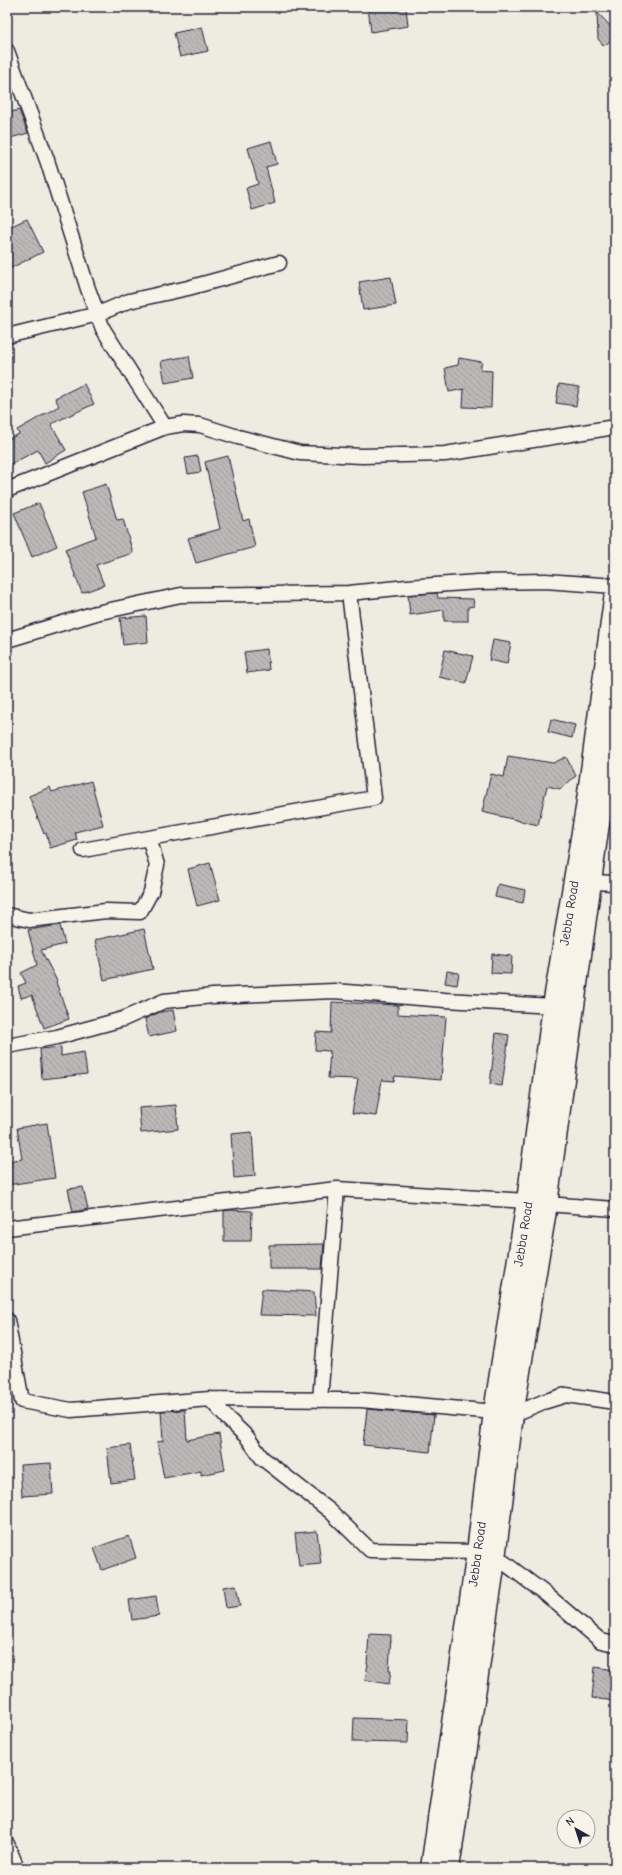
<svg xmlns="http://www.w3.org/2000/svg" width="622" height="1875" font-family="'Comic Neue',sans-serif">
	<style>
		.building { fill: url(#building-back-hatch); stroke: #22223b }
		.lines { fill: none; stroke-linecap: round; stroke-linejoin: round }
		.minor-casing { stroke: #22223b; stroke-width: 17 }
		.trunk-casing { stroke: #22223b; stroke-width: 25 }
		.minor { stroke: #f7f3e8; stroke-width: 14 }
		.trunk { stroke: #f7f3e8; stroke-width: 22 }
		.labels { text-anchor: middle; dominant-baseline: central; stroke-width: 4; stroke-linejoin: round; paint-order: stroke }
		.street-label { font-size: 13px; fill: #22223b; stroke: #f7f3e8 }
	</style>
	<defs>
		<pattern id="building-back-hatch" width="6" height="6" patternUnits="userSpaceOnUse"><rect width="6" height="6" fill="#bbb8b7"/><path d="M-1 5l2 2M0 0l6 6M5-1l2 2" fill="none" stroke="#a09e9e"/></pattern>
	</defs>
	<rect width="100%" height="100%" fill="#eeebe1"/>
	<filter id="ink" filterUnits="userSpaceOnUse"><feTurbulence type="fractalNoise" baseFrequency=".025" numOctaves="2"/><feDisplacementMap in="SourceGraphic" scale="8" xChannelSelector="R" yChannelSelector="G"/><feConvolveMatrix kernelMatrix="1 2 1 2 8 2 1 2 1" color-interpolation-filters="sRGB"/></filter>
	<g filter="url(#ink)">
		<path class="building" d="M368 7H406L408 26 371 32Z
			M597 12 615 31V37L604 46 598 39Z
			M202 27 208 51 180 57 174 33Z
			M19 110 28 133 7 139V113Z
			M271 141 277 164 266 167 275 203 252 210 246 188 258 184 248 148Z
			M27 219 43 252 7 270V228Z
			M391 277 396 305 363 310 359 282Z
			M189 356 193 378 165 383 161 361Z
			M459 358 482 362 480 370 492 371 491 408 463 407 464 389 449 392 445 368 458 365Z
			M84 384 94 404 51 424 66 450 45 463 38 450 7 466V440L19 434 17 430 59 406 55 398Z
			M559 384 579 387 576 406 556 403Z
			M198 456 201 472 188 474 185 458Z
			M228 456 243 521 249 519 255 547 196 563 188 538 220 529 205 462Z
			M106 484 117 520 123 519 133 553 96 565 104 585 82 593 65 549 96 537 82 492Z
			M39 503 57 546 32 557 14 513Z
			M437 593 438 598 473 599 474 606 468 607V621H444V610L410 615 408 595Z
			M146 616 148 642 123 645 120 618Z
			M493 640 511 643 507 664 489 660Z
			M267 649 269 670 247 673 244 652Z
			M445 650 473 656 466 683 439 677Z
			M551 719 575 725 572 738 548 732Z
			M508 756 553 763 566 757 576 776 560 789 547 786 538 825 482 812 491 774 504 777Z
			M91 781 103 825 75 832 77 840 50 848 46 833 44 834 29 796 50 787 52 792Z
			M210 863 220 900 197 906 188 869Z
			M498 884 525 890 523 903 495 897Z
			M60 925 65 944 41 950 57 981 56 982 69 1019 44 1028 32 995 21 998 18 986 26 983 21 973 37 965 28 930Z
			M144 929 153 969 104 980 95 940Z
			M492 954 512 956 511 974 491 973Z
			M447 971 459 973 457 985 445 983Z
			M332 1002 398 1005V1014L446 1017 441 1080 395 1076 394 1081 382 1080 376 1116 352 1113 358 1079 328 1078 330 1051 315 1050 316 1032 331 1033Z
			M173 1010 177 1031 149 1037 145 1019 160 1012Z
			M496 1033 509 1035 502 1086 490 1084Z
			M61 1047V1056L84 1052 87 1074 42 1079 40 1049Z
			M176 1105 178 1129 141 1133 139 1108Z
			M47 1123 55 1178 7 1185V1161L22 1159 17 1128Z
			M252 1132 255 1176 234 1178 231 1134Z
			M83 1187 88 1209 73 1212 68 1189Z
			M229 1210 252 1211 251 1241H224V1211Z
			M324 1244 322 1269H269V1245Z
			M262 1289 314 1292 316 1316 259 1315Z
			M367 1409 434 1415 430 1452 363 1445Z
			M185 1410 187 1440 219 1434 225 1470 201 1475V1471L164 1478 157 1442 163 1441 161 1411Z
			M130 1445 135 1480 111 1483 107 1448Z
			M51 1463 53 1494 22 1496 20 1465Z
			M317 1531 321 1564 299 1566 295 1533Z
			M129 1536 136 1558 102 1570 94 1548Z
			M236 1585 240 1606 226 1608 223 1587Z
			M156 1596 159 1616 132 1620 129 1600Z
			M369 1634 391 1635 389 1670H391L389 1684 365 1680 368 1664H367Z
			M595 1667 615 1670V1701L592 1698Z
			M354 1718 409 1720 408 1743 353 1742Z"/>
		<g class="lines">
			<g class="minor-casing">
				<path id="minor" d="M7 51 47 160 88 289 103 329 165 427
					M7 336 98 314 129 301 188 288 279 263
					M7 490 165 427 183 424 200 425 238 437 300 453 362 456 445 454 615 427
					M7 640 96 613 181 595 349 593 407 587 478 582 545 581 615 586
					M149 838 374 798 349 593
					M591 882 615 883
					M7 915 29 920 106 911 140 912 151 892 157 865 149 838 83 850
					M7 1046 57 1037 123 1019 164 1001 213 996 334 991 445 1000 554 1006
					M337 1189 528 1201
					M546 1204 615 1209
					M7 1228 337 1189 320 1400
					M7 1320 22 1401 71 1410 210 1399 361 1400 495 1412
					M210 1399 227 1418 247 1437 262 1458 330 1511 370 1550 478 1552
					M512 1415 543 1402 566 1395 615 1402
					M494 1555 547 1595 601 1641 615 1644
					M7 1844 17 1868"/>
			</g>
			<g class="trunk-casing">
				<path id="trunk" d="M432 1868 478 1552 495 1412 528 1201 554 1006 587 808 615 600
					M448 1868 492 1574 512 1415 546 1204 597 830 615 728"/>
			</g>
			<use href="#minor" class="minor"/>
			<use href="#trunk" class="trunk"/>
		</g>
	</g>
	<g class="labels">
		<g class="street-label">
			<text transform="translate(569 913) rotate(-81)">Jebba Road</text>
			<text transform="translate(523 1234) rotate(-81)">Jebba Road</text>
			<text transform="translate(477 1554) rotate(-82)">Jebba Road</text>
		</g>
	</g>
	<rect width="622" height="1875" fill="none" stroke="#f7f3e8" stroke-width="24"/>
	<rect x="12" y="12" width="598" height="1851" fill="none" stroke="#22223b" stroke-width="1.5" filter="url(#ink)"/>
	<g transform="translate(576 1829) rotate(321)"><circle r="19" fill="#f7f3e8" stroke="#a29fa3"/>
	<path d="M0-3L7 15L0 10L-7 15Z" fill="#22223b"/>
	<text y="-6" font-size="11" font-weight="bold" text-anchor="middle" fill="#22223b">N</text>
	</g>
</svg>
